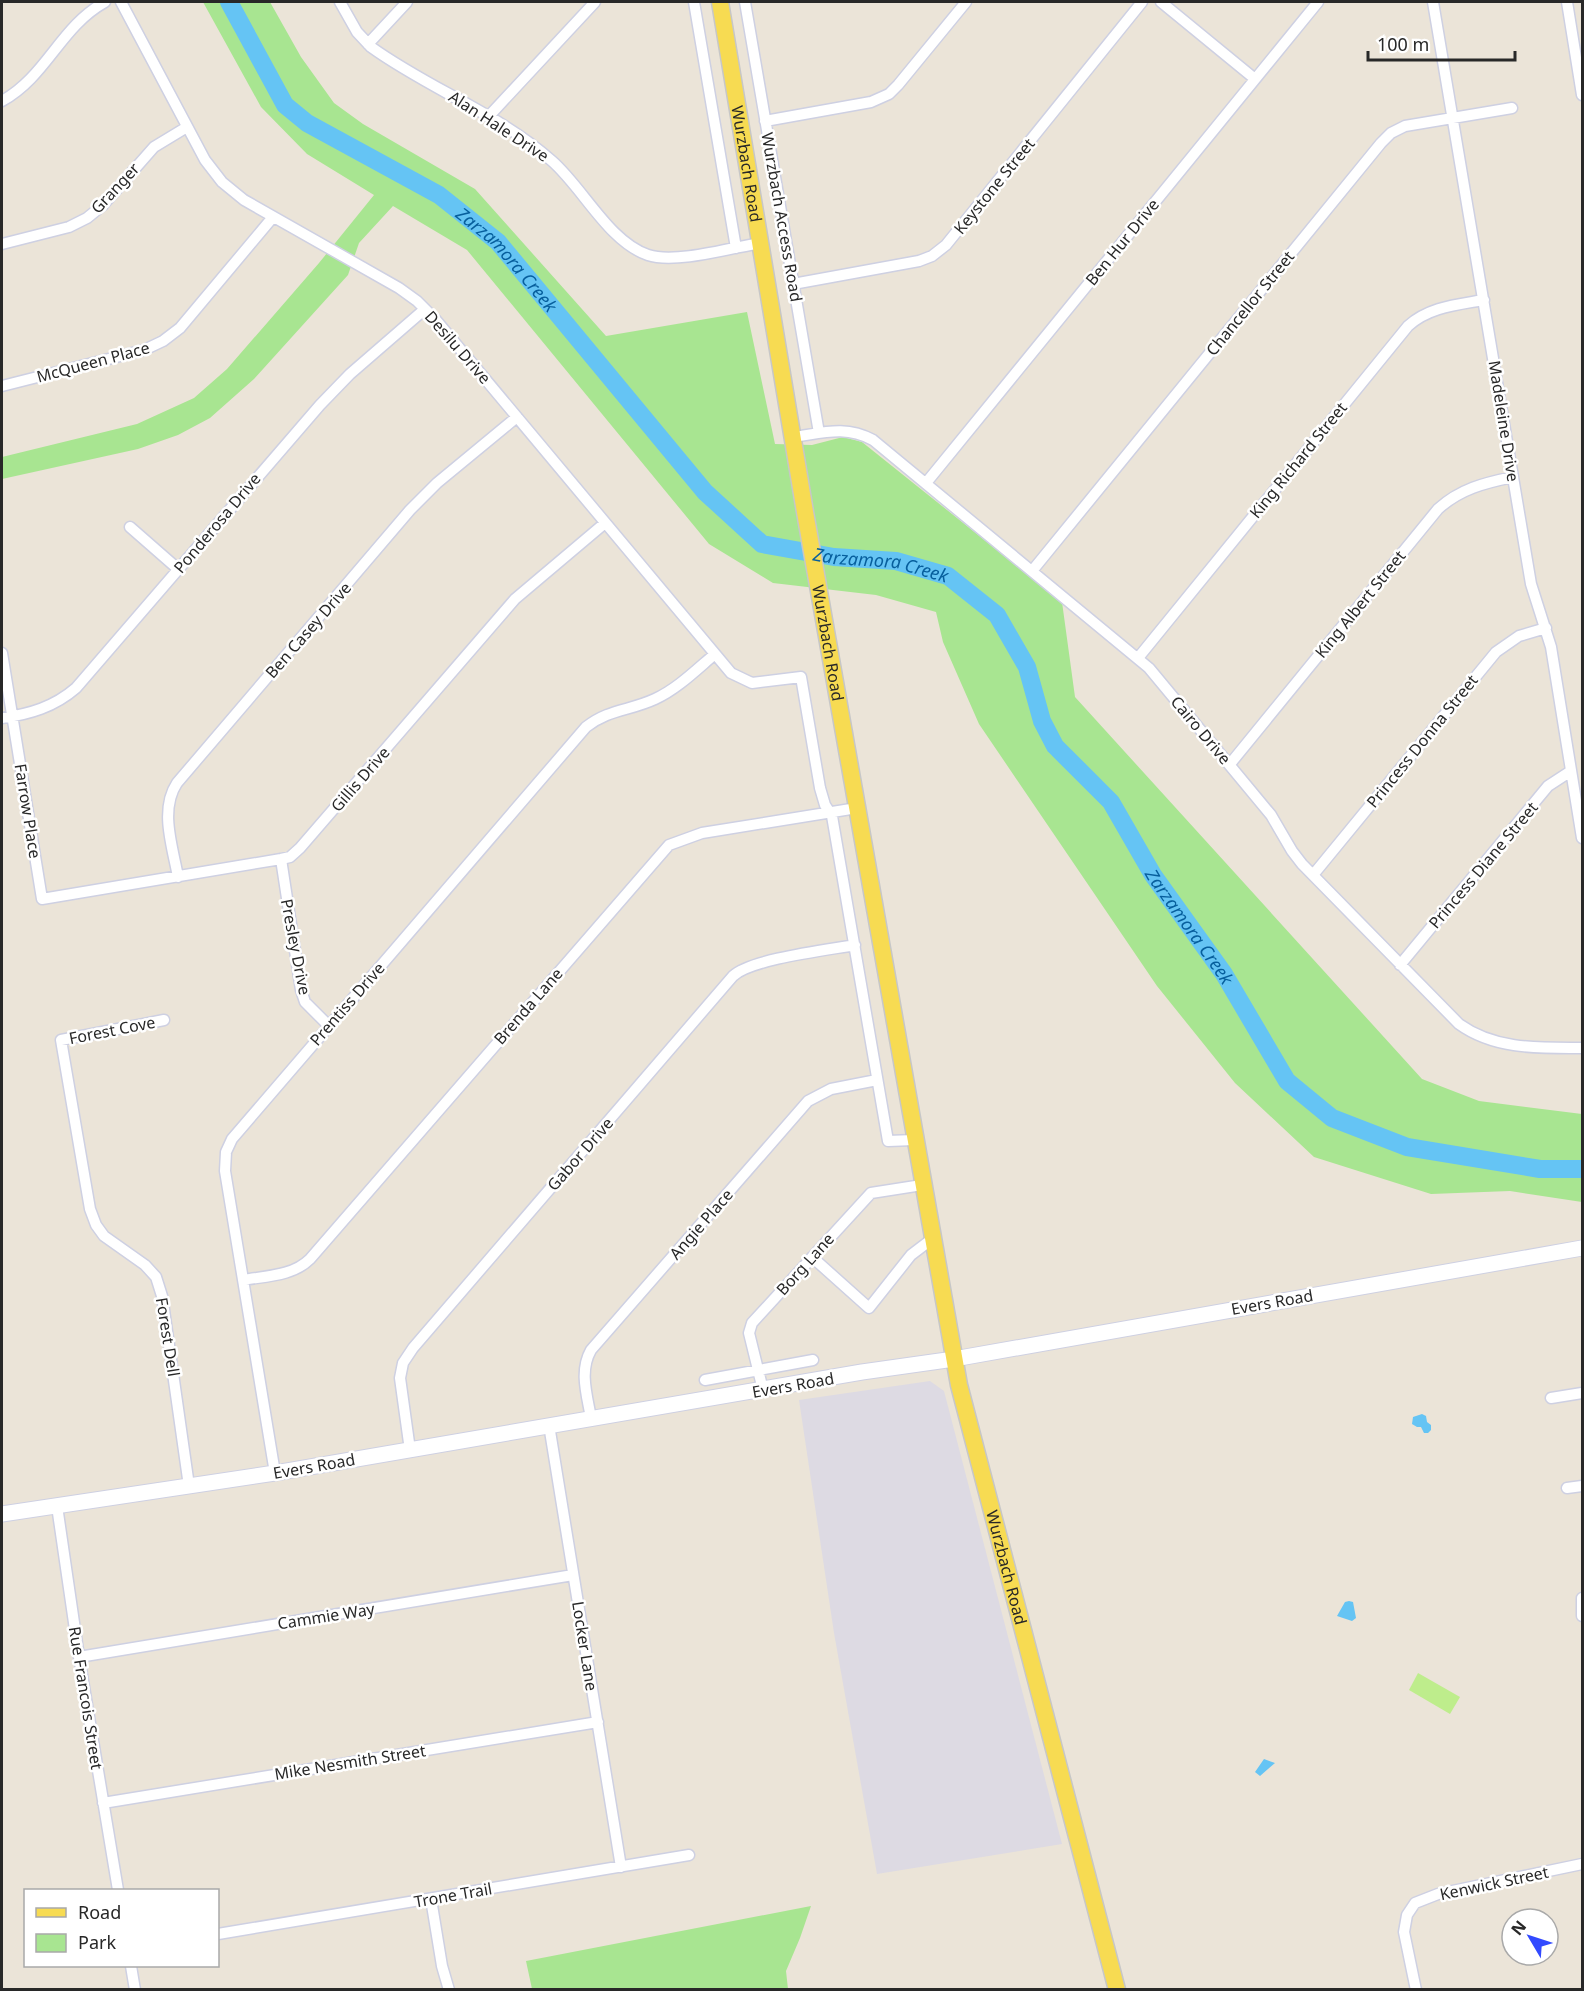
<svg xmlns="http://www.w3.org/2000/svg" width="1584" height="1991" font-family="'Noto Sans',sans-serif">
	<style>
		.industrial { fill: #dddae3 }
		.green { fill: #a8e591 }
		.pitch { fill: #beed8c }
		.water { fill: #65c4f4 }
		.lines { fill: none; stroke-linecap: round; stroke-linejoin: round }
		.river { stroke: #65c4f4; stroke-width: 18 }
		.street-casing { stroke: #ced0e2; stroke-width: 13 }
		.secondary-casing { stroke: #ced0e2; stroke-width: 17 }
		.primary-casing { stroke: #c7c7c7; stroke-width: 19 }
		.street { stroke: #fff; stroke-width: 10 }
		.secondary { stroke: #fff; stroke-width: 15 }
		.primary { stroke: #f7db52; stroke-width: 16 }
		.labels { text-anchor: middle; dominant-baseline: central; stroke-width: 5; stroke-linejoin: round; paint-order: stroke }
		.street-label { font-size: 16px; fill: #282828; stroke: #fff }
		.water-label { font-size: 18px; font-style: italic; fill: #075f9d; stroke: #fff }
	</style>
	<rect width="100%" height="100%" fill="#ebe4d8"/>
	<path class="industrial" d="M930 1381 944 1391 1062 1844 877 1874 834 1633 799 1400Z"/>
	<path class="green" d="M203 2H270L301 57 334 103 363 124 475 189 606 336 747 312 775 444 812 445 843 437 862 442 1062 602 1075 697 1422 1079 1479 1101 1582 1114V1202L1510 1191 1431 1194 1314 1157 1235 1083 1157 986 979 724 943 642 936 612 876 595 773 583 709 544 467 250 393 206 359 243 348 275 254 379 210 418 178 435 138 449 2 479V457L137 424 194 398 227 369 319 263 374 195 307 154 261 107Z
		M811 1906 800 1938 786 1971 788 1989H532L526 1961Z"/>
	<path class="pitch" d="M1418 1673 1460 1697 1450 1714 1409 1690Z"/>
	<path class="water" d="M1422 1414 1426 1416 1427 1422 1431 1425V1430L1428 1433H1424L1421 1427H1417L1412 1424 1413 1417Z
		M1349 1601 1353 1602 1356 1618 1352 1621 1337 1616 1345 1602Z
		M1264 1759 1275 1763 1260 1776 1255 1772Z"/>
	<g class="lines">
		<path class="river" id="s1" d="M229 2 285 105 307 123 439 195 498 242 705 492 762 544 834 557 896 561 948 576 997 615 1027 667 1042 721 1055 746 1111 802 1153 875 1224 974 1287 1081 1332 1118 1407 1147 1540 1169H1582"/>
		<g class="street-casing">
			<path id="street" d="M121 2 205 160 222 182 244 200 399 288 417 301 435 319 731 673 752 683 801 677 820 788 825 805 832 816 888 1141 914 1140
				M340 2 357 32 371 47C429 89 498 113 552 161 583 188 609 242 648 255 675 264 731 248 760 243
				M694 2 736 248
				M745 2 819 433
				M1161 2 1255 79
				M1433 2 1531 584 1551 647 1582 838
				M1567 2 1582 95
				M368 44 407 2
				M2 101C47 76 60 27 105 2
				M489 116 595 2
				M765 121 871 102 889 94 898 85 966 2
				M2 244 69 227 87 218 103 205 154 147 187 127
				M793 284 919 261 932 256 946 245 1142 2
				M2 386 144 350 163 341 180 328 273 217
				M793 437C823 433 845 425 873 440L1149 668 1271 815 1292 851 1302 864 1459 1024C1495 1050 1540 1048 1582 1048
				M926 483 1318 2
				M130 527 178 569
				M1032 571 1381 143 1391 133 1405 126 1512 108
				M2 653 42 899 281 859 290 857 300 848 515 599 605 523
				M1138 658 1408 326C1429 307 1456 305 1484 300
				M2 718C30 714 54 707 76 688L320 405 350 374 425 309
				M1230 764 1438 509C1460 489 1484 483 1513 477
				M281 859 301 990 305 1002 329 1026
				M1313 875 1496 652 1519 636 1546 628
				M178 877C173 848 159 810 177 783L410 510 437 483 517 417
				M1400 965 1548 786 1571 771
				M164 1020 61 1040 90 1209 96 1225 104 1236 145 1265 156 1277 162 1296 189 1486
				M812 1257 869 1308 911 1255 932 1239
				M243 1280C266 1276 293 1276 310 1259L669 845 702 833 857 808
				M705 1380 813 1360
				M763 1390 749 1333 752 1323 871 1193 922 1185
				M1551 1398 1582 1393
				M591 1418C587 1395 579 1371 591 1350L808 1101 831 1089 877 1080
				M549 1425 621 1867
				M410 1450 400 1378 403 1363 413 1348 733 976C751 959 827 950 855 945
				M275 1473 225 1171 226 1152 232 1139 586 727C609 709 629 711 655 699 677 689 696 670 715 654
				M1567 1488 1582 1486
				M57 1506 79 1657 118 1890
				M1582 1598V1616
				M79 1657 573 1575
				M103 1803 598 1722
				M431 1899 442 1966 449 1990
				M218 1934 689 1855
				M131 1966 135 1990
				M1416 1990 1404 1932 1407 1915 1415 1903 1438 1894 1582 1864"/>
		</g>
		<g class="secondary-casing">
			<path id="secondary" d="M2 1514 275 1473 862 1372 954 1359 1582 1248"/>
		</g>
		<g class="primary-casing">
			<g id="primary">
				<path id="s2" d="M720 2 805 512 959 1385 1117 1990"/>
			</g>
		</g>
		<use href="#street" class="street"/>
		<use href="#secondary" class="secondary"/>
		<use href="#primary" class="primary"/>
	</g>
	<g class="labels">
		<g class="street-label">
			<text transform="translate(499 126) rotate(33)">Alan Hale Drive</text>
			<text stroke="none"><textPath href="#s2" startOffset="164">Wurzbach Road</textPath></text>
			<text transform="translate(994 186) rotate(-51)">Keystone Street</text>
			<text transform="translate(115 188) rotate(-47)">Granger</text>
			<text transform="translate(782 217) rotate(80)">Wurzbach Access Road</text>
			<text transform="translate(1122 242) rotate(-51)">Ben Hur Drive</text>
			<text transform="translate(1250 303) rotate(-51)">Chancellor Street</text>
			<text transform="translate(458 347) rotate(49)">Desilu Drive</text>
			<text transform="translate(93 362) rotate(-15)">McQueen Place</text>
			<text transform="translate(1504 421) rotate(81)">Madeleine Drive</text>
			<text transform="translate(1298 460) rotate(-51)">King Richard Street</text>
			<text transform="translate(217 523) rotate(-50)">Ponderosa Drive</text>
			<text transform="translate(1360 604) rotate(-51)">King Albert Street</text>
			<text transform="translate(308 630) rotate(-49)">Ben Casey Drive</text>
			<text stroke="none"><textPath href="#s2" startOffset="650">Wurzbach Road</textPath></text>
			<text transform="translate(1201 730) rotate(50)">Cairo Drive</text>
			<text transform="translate(1422 741) rotate(-51)">Princess Donna Street</text>
			<text transform="translate(360 779) rotate(-49)">Gillis Drive</text>
			<text transform="translate(28 811) rotate(81)">Farrow Place</text>
			<text transform="translate(1483 865) rotate(-50)">Princess Diane Street</text>
			<text transform="translate(296 947) rotate(79)">Presley Drive</text>
			<text transform="translate(347 1004) rotate(-49)">Prentiss Drive</text>
			<text transform="translate(528 1006) rotate(-49)">Brenda Lane</text>
			<text transform="translate(112 1030) rotate(-11)">Forest Cove</text>
			<text transform="translate(580 1154) rotate(-49)">Gabor Drive</text>
			<text transform="translate(701 1224) rotate(-49)">Angie Place</text>
			<text transform="translate(805 1264) rotate(-48)">Borg Lane</text>
			<text transform="translate(1272 1302) rotate(-10)">Evers Road</text>
			<text transform="translate(168 1337) rotate(81)">Forest Dell</text>
			<text transform="translate(793 1385) rotate(-10)">Evers Road</text>
			<text transform="translate(314 1466) rotate(-10)">Evers Road</text>
			<text stroke="none"><textPath href="#s2" startOffset="1592">Wurzbach Road</textPath></text>
			<text transform="translate(326 1616) rotate(-9)">Cammie Way</text>
			<text transform="translate(585 1646) rotate(81)">Locker Lane</text>
			<text transform="translate(86 1698) rotate(81)">Rue Francois Street</text>
			<text transform="translate(350 1762) rotate(-9)">Mike Nesmith Street</text>
			<text transform="translate(1494 1883) rotate(-12)">Kenwick Street</text>
			<text transform="translate(453 1895) rotate(-10)">Trone Trail</text>
		</g>
		<g class="water-label">
			<text stroke="none"><textPath href="#s1" startOffset="390">Zarzamora Creek</textPath></text>
			<text stroke="none"><textPath href="#s1" startOffset="894">Zarzamora Creek</textPath></text>
			<text stroke="none"><textPath href="#s1" startOffset="1396">Zarzamora Creek</textPath></text>
		</g>
	</g>
	<rect width="1584" height="1991" fill="none" stroke="#282828" stroke-width="6"/>
	<rect x="24" y="1889" width="195" height="78" fill="#ffffff" stroke="#a9a9a9" stroke-width="1.5"/>
	<rect x="36" y="1908" width="30" height="9" fill="#f7db52" stroke="#a9a9a9" stroke-width="1.5"/>
	<text x="78" y="1919" font-size="18" fill="#282828">Road</text>
	<rect x="36" y="1934" width="30" height="18" fill="#a8e591" stroke="#a9a9a9" stroke-width="1.5"/>
	<text x="78" y="1949" font-size="18" fill="#282828">Park</text>
	<g transform="translate(1530 1937) rotate(309)"><circle r="28" fill="#ffffff" stroke="#a9a9a9" stroke-width="1.5"/>
	<path d="M0-4.5L10 22L0 15L-10 22Z" fill="#324aff"/>
	<text y="-9" font-size="16" font-weight="bold" text-anchor="middle" fill="#282828">N</text>
	</g>
	<path d="M1368 51v9h147v-9" fill="none" stroke="#282828" stroke-width="3"/>
	<text x="1377" y="51" font-size="18" fill="#282828" stroke="#ffffff" stroke-width="4.5" paint-order="stroke">100 m</text>
</svg>
